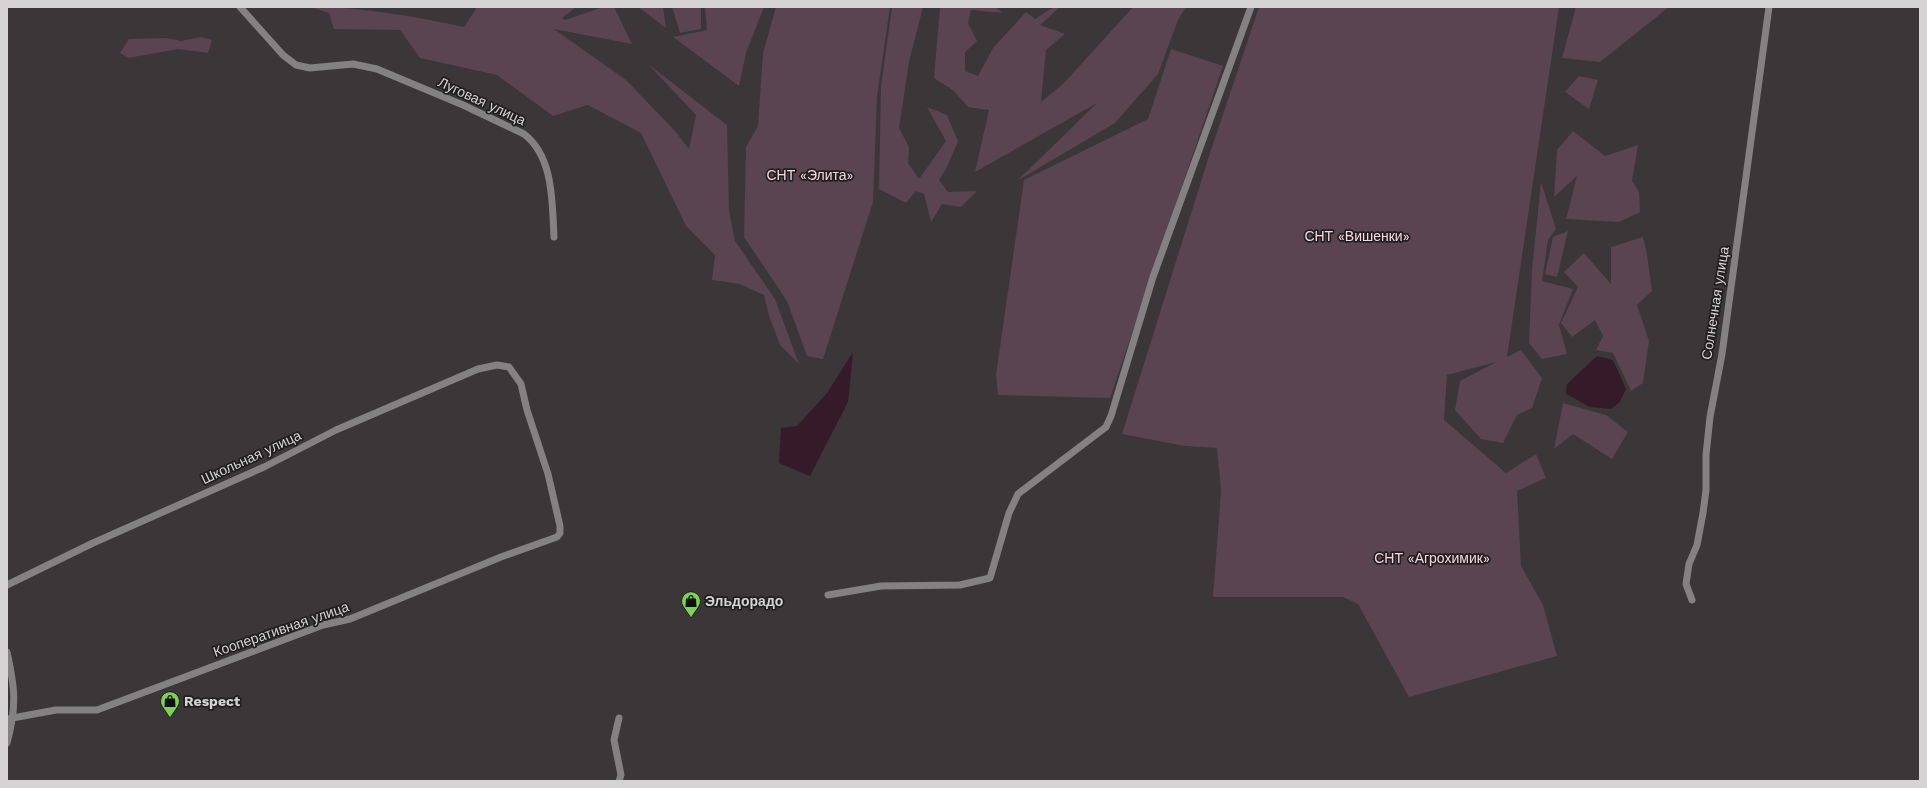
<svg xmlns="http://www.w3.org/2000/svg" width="1927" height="788" font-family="'Work Sans',sans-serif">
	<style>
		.green { fill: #59444f }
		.water { fill: #351b29 }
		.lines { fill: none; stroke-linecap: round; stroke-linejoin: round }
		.minor { stroke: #848183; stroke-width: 7 }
		.labels { text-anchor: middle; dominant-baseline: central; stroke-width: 3.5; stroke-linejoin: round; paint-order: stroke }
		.street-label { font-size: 14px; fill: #d6d3d4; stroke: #201e1f }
		.park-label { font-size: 14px; fill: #fad6e7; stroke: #201e1f }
		.poi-label { font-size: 14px; font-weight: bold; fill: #d6d3d4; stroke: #201e1f; text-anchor: start }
	</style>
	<rect width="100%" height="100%" fill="#3b3638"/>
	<path class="green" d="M311 7C363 7 413 16 464 27L477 7H576L562 18 565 20 603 7H614L632 44 554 29 626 80 675 131 689 149 696 115 648 64 727 125 729 211 735 241 775 299 799 364 780 345 769 316 764 295 740 284 712 280 715 255 686 226 641 133 588 105 553 116 497 75 420 58 400 30 334 29 329 13Z
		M638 7H663L666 28Z
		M672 7H701V29L680 33Z
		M705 7H764L746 53 739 86 673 37 707 30Z
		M776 7H890L877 97 873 202 823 359 807 356 787 301 744 237 746 147 758 126 763 53Z
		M892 7H923L909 62 899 128 909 147 908 163 919 179 946 141 927 107 947 115 958 141 947 167 939 180 948 192 977 191 961 207 942 204 931 222 924 194 916 191 906 203 879 189 881 86Z
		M940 7H995L1003 13 971 10 968 23 977 41 965 52V71L978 76 993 48 1026 12 1035 19 1054 7H1060L1040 25 1065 34 1046 50 1041 102 1064 83 1133 7H1186L1178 20 1158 74 1115 123 1017 181 1097 103 975 172 989 110 968 107 954 91 934 78Z
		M1259 7H1559L1507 357 1521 350 1542 378 1532 408 1517 415 1503 443 1481 439 1455 410 1460 381 1496 362 1447 375 1444 420 1506 473 1536 454 1546 478 1517 491 1521 566 1543 605 1557 656 1409 697 1358 604 1343 597H1213L1221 491 1217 448 1185 446 1122 434 1209 156Z
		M1576 7H1669L1600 62 1562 58Z
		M201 37 212 40 208 53 178 49 128 58 120 53 129 39 166 38 181 41Z
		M1171 49 1223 66 1110 398 998 395 996 375 1024 180 1148 119Z
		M1579 76 1598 80 1589 109 1565 92Z
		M1573 131 1605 156 1638 145 1632 181 1639 192 1640 212 1619 222 1566 219 1577 176 1554 197 1557 150Z
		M1541 182 1556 229 1548 240 1542 281 1573 289 1559 325 1567 354 1542 359 1529 343 1532 270Z
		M1568 231 1557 277 1545 274 1553 237Z
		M1643 237 1647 254 1652 291 1637 305 1649 341 1643 383 1631 391 1613 353 1596 350 1603 336 1595 320 1572 337 1561 323 1578 287 1564 272 1584 253 1611 284V247Z
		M1563 403 1606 415 1628 432 1612 459 1573 434 1554 449Z"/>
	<path class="water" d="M853 352 848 402 810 476 779 463 781 428 797 426 827 393Z
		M1597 356 1613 360 1626 389 1620 402 1611 409 1590 407 1566 394 1567 384Z"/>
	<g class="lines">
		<path class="minor" d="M240 7 283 55 296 65 310 68 353 64 377 69 463 105 524 134C554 157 552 203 554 237
			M7 585 93 543 264 467 336 430 478 369 497 365 509 367 521 384 527 410 548 474 560 526V533L557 537 501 557 350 619 323 625 97 710H56L7 719
			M828 595 881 586 960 585 990 578 1009 513 1018 494 1106 427 1111 416 1153 277 1251 7
			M1692 600 1686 584 1689 564 1697 545 1703 513 1706 490V455L1710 417 1722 354 1769 7
			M7 652C15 688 17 706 7 743
			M619 781 621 775 614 740 619 718"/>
	</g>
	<defs>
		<g id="shop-pin" transform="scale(1)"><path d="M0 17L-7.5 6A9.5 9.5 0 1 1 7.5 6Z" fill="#7dd154" stroke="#201e1f"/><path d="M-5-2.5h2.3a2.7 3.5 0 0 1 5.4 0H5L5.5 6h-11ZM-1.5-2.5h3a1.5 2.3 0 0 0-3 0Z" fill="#111"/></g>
	</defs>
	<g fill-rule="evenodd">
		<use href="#shop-pin" x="691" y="601"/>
		<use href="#shop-pin" x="170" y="701"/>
	</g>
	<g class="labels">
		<g class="street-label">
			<text transform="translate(482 101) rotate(25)">Луговая улица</text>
			<text transform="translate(1715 303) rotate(-81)">Солнечная улица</text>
			<text transform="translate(251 457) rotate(-25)">Школьная улица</text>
			<text transform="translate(281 629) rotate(-19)">Кооперативная улица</text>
		</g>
		<g class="park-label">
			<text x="810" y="175">СНТ «Элита»</text>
			<text x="1357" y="236">СНТ «Вишенки»</text>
			<text x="1432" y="558">СНТ «Агрохимик»</text>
		</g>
		<g class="poi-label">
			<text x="705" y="601">Эльдорадо</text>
			<text x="184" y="701">Respect</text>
		</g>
	</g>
	<rect width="1927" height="788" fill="none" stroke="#d6d3d4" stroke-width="16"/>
</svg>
